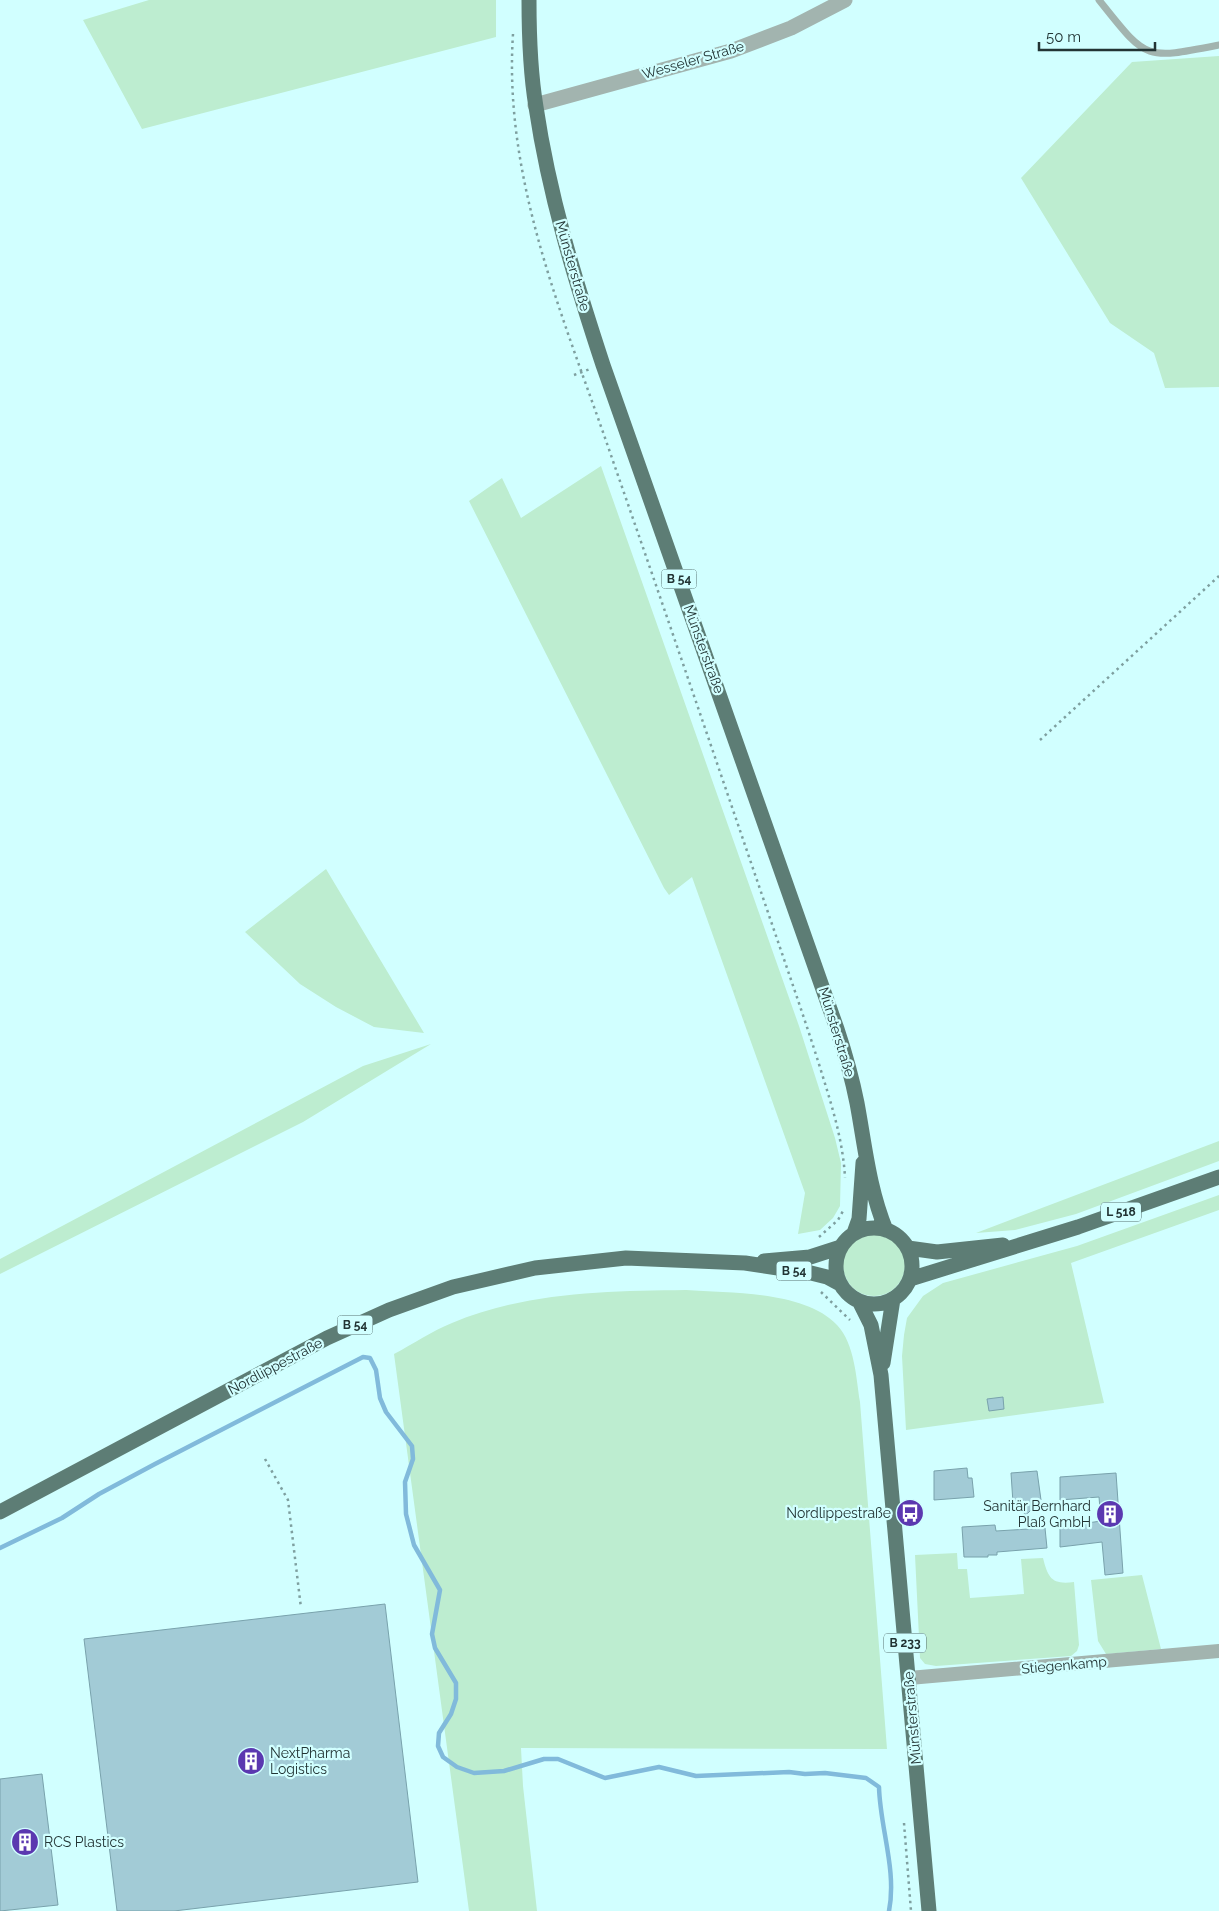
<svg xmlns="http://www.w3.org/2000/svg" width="1219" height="1911" font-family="Raleway,sans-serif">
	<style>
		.green { fill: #bdedd0 }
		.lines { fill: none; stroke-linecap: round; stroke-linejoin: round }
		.stream { stroke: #81badb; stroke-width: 4.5 }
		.building { fill: #a2cbd6; stroke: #79a2ac }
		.path { stroke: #7e9f9f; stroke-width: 2.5; stroke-dasharray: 2.5 4; stroke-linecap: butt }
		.service { stroke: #a2b4af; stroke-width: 7 }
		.minor { stroke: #a2b4af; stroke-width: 14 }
		.tertiary { stroke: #a2b4af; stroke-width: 15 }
		.primary { stroke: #5d7d75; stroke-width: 15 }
		.labels { text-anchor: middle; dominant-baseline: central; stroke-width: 4.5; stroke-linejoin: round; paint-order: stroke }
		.shield { fill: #d1ffff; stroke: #567171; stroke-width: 1 }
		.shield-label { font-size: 12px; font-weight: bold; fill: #223434 }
		.street-label { font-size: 14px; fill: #223434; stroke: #d1ffff }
		.poi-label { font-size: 14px; fill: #223434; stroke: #d1ffff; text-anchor: end }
	</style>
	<rect width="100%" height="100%" fill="#d1ffff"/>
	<path class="green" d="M149 0H496V37L142 129 83 20Z
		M1219 56V387L1165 388 1154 353 1110 323 1021 178 1132 62Z
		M601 466 799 1026 835 1138 841 1163 840 1206 833 1218 820 1230 798 1234 805 1193 692 877 669 895 664 888 469 501 502 478 521 518Z
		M326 869 424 1033 374 1027 336 1007 300 984 245 932Z
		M431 1044 303 1122 0 1274V1259L363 1066Z
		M1219 1141V1161L1076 1214 1015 1230 976 1233Z
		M1219 1195V1210L1071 1263 1104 1403 906 1430 902 1356 904 1335 907 1318 923 1296 943 1283 1077 1246Z
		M843 1265a31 31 0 1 1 62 0a31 31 0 1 1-62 0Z
		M686 1290C730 1293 805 1291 837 1325 855 1344 856 1378 860 1402L887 1749 521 1748 523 1786 537 1911H469L394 1354C413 1344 432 1331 452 1323 526 1292 607 1291 686 1290Z
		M957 1553 958 1569H967L970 1598 1024 1594 1021 1559 1043 1558C1048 1578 1052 1585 1074 1582L1079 1645 1077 1651 1071 1656 936 1666 925 1664 920 1658 915 1555Z
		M1142 1575 1161 1649 1106 1654 1098 1641 1091 1580Z"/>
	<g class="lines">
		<path class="stream" d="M0 1548 62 1518 99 1494 155 1464 363 1357 370 1358 376 1370 380 1398 386 1412 412 1446 413 1459 405 1482 406 1514 414 1545 440 1590 432 1634 435 1648 456 1683V1699L451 1714 439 1733 438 1746 443 1757 457 1767 474 1773 504 1771 544 1759H558L605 1778 659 1767 696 1776 789 1772 805 1774 825 1773 866 1778 879 1787C880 1828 897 1870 889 1911"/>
	</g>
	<path class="building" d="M1003 1397 1004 1409 989 1411 987 1399Z
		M967 1468 968 1478H972L974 1497 934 1500V1471Z
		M1037 1471 1041 1500 1026 1515 1013 1503 1011 1473Z
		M1116 1473 1123 1573 1105 1575 1102 1542 1060 1547V1527L1101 1521 1099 1497 1060 1500V1477Z
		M995 1525 996 1531 1045 1528 1047 1548 997 1552V1555H988V1557H964L962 1527Z
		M385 1604 418 1882 174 1911H117L84 1639Z
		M42 1774 58 1905 0 1911V1779Z"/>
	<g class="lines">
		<path class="path" d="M513 34C503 184 567 325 614 464 668 619 721 775 774 930 789 974 804 1017 818 1061 830 1100 843 1138 845 1178
			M574 375 590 369
			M1040 740 1219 576
			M819 1237 838 1220 843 1211
			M821 1292 850 1320
			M265 1459 288 1500 301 1608
			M904 1823 911 1911"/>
		<path class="service" d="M1099 0C1147 60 1143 60 1219 45"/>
		<path class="minor" d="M909 1678 1219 1651"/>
		<path class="tertiary" d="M535 105 731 51 791 28 845 0"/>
		<path class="primary" d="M529 0C529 36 530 71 536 107 549 195 575 280 603 365L837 1029C845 1053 852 1078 857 1103 865 1146 869 1189 886 1230
			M836 1266a38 38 0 1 1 76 0a38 38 0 1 1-76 0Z
			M854 1233 859 1219 863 1163
			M908 1248 937 1252 1003 1245
			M764 1261 810 1257 841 1247
			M910 1279 1078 1227 1219 1177
			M859 1301 871 1325 881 1375 929 1911
			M883 1363 893 1299
			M0 1512 327 1338 389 1310 453 1287 535 1268 626 1258 745 1263 811 1273 827 1277 840 1284"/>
	</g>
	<defs>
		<g id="bus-disc" transform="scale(1.4375)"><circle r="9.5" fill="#5b38b0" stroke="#d1ffff"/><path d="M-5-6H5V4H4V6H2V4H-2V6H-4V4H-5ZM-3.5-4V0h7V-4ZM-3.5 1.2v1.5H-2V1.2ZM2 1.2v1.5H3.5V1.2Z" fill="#fff"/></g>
		<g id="building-disc" transform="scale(1.4375)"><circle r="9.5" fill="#5b38b0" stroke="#d1ffff"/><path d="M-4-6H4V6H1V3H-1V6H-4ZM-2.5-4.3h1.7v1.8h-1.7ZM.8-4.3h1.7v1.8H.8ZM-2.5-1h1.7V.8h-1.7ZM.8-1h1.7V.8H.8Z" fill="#fff"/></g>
	</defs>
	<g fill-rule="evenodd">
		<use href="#bus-disc" x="910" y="1513"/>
		<use href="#building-disc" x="1110" y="1514"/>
		<use href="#building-disc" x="251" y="1761"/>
		<use href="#building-disc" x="25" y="1842"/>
	</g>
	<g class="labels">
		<g class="shield">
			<rect x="661.5" y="569.5" width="35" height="19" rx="4"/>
			<rect x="1101" y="1202.5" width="40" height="19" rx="4"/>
			<rect x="776.5" y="1261.5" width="35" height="19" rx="4"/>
			<rect x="337.5" y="1315.5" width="35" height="19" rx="4"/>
			<rect x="884" y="1633.5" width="42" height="19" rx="4"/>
		</g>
		<g class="shield-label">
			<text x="679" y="579">B 54</text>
			<text x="1121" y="1212">L 518</text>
			<text x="794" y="1271">B 54</text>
			<text x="355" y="1325">B 54</text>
			<text x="905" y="1643">B 233</text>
		</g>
		<g class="street-label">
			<text transform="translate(693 60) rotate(-16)">Wesseler Straße</text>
			<text transform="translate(573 266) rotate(74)">Münsterstraße</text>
			<text transform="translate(704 649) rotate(70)">Münsterstraße</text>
			<text transform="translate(837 1032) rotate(73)">Münsterstraße</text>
			<text transform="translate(275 1366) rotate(-28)">Nordlippestraße</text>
			<text transform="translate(1064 1665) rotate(-5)">Stiegenkamp</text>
			<text transform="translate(912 1718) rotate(-95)">Münsterstraße</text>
		</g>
		<g class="poi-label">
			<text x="1091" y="1506">Sanitär Bernhard<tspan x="1091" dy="16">Plaß GmbH</tspan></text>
			<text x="891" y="1513">Nordlippestraße</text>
			<text x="270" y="1753" text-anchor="start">NextPharma<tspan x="270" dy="16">Logistics</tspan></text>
			<text x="44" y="1842" text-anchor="start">RCS Plastics</text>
		</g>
	</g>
	<path d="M1039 42v8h116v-8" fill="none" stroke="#223434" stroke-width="2.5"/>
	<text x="1046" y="42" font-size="15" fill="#223434" stroke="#d1ffff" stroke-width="4" paint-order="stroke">50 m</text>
</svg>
